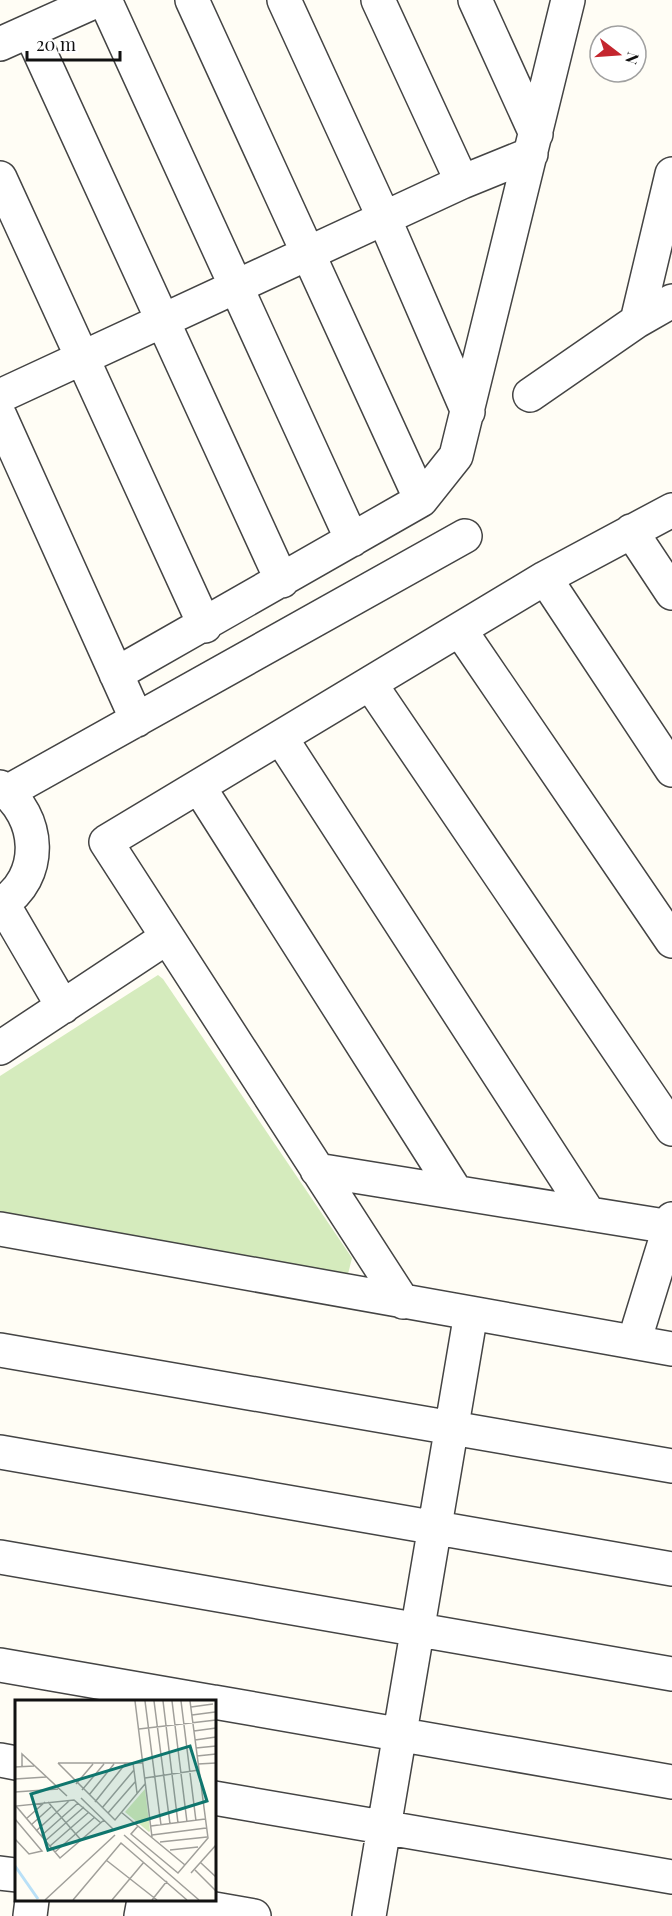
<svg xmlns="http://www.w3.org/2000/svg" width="672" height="1916" font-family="'Playfair Display',serif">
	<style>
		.green { fill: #d5ebbd }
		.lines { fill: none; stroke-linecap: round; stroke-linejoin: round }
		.minor-casing { stroke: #444; stroke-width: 36 }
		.minor { stroke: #fff; stroke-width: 33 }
		.inset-river { fill: none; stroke: #b9e0f7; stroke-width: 3 }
		.inset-road { fill: none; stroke: #a09f9a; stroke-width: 1.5 }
		.view { fill: #0f766e; fill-opacity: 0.15; stroke: #0f766e; stroke-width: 3 }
		.inset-edge { fill: none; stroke: #111; stroke-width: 3 }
	</style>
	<rect width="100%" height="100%" fill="#fffdf5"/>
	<path class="green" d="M158 975 163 979 352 1258 348 1274 337 1278 0 1213V1076Z"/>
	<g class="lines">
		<g class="minor-casing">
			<path id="minor" d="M105 0 352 540
				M192 0 421 500
				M284 0 384 218 468 412
				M378 0 462 182
				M475 0 536 134
				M30 31 282 581
				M0 44 98 0
				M0 178 205 626
				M637 321 672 174
				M530 395 637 321 672 301
				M0 396 462 182 531 154
				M0 416 137 720
				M631 531 672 593
				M545 578 672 770
				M460 630 672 941
				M116 674 421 500 456 456 568 0
				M371 685 672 1129
				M281 738 589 1214
				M0 787C41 816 45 877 0 905
				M199 787 456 1192
				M7 792 465 536
				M3 904 63 1007
				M0 1048 166 938
				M317 1170 670 1227
				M0 1229 672 1349
				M403 1302 106 842 545 578 672 510
				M634 1342 672 1219
				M0 1350 672 1466
				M0 1452 672 1569
				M0 1557 672 1674
				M0 1665 213 1702
				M214 1702 672 1782
				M0 1760 16 1763
				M214 1798 672 1877
				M0 1873 16 1875
				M163 1900 254 1916
				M30 1916 32 1900
				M141 1916 144 1900
				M369 1916 471 1313"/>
		</g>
		<use href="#minor" class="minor"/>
	</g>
	<g transform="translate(15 1700)">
		<rect width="201" height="201" fill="#fffdf5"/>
		<path d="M130 89 135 131 134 132 110 112Z" fill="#d5ebbd"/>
		<path class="inset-river" d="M0 166 23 199"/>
		<path class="inset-road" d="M120 1 137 137M130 1 146 125M139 1 155 124M148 1 163 123M157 1 172 122M166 1 181 121M176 7 198 4M177 15 200 12M124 29 201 20M179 31 201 28M180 40 201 37M181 48 201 46M182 56 201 54M43 63 100 120 130 84M43 63H128M118 63 122 93M183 64 201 63M7 66V54L52 96M0 67 19 66M130 78 184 70M0 79 31 77M61 84 78 64M67 90 89 64M0 92 43 89M74 95 99 64M66 98 98 129M33 102 66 140M80 102 111 63M87 108 119 70M106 112 170 165M93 113 120 82M0 119 27 151 14 154 0 139M11 119 30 102M86 123 59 100 1 106 45 158 66 140 89 120M16 125 36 107M123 126 116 134 163 173 193 138 175 1M136 126 190 119M21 131 54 101M109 135 184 200M137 135 191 128M26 136 63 103M30 141 69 107M145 142 192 137M35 146 74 112M155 150 183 147M40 152 80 117M91 160 142 200M186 163 201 177M180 170 201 191M176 173 201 145M30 200 100 135M58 200 106 143 172 200M97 200 129 162M137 200 152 181"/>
		<path class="view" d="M175 46 192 101 33 150 16 94Z"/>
		<rect width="201" height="201" class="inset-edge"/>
	</g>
	<g transform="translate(618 54) rotate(107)"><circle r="28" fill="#ffffff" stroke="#a0a0a0" stroke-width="1.5"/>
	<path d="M0-4.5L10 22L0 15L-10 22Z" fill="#c4262e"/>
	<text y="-9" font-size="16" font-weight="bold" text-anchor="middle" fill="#111111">N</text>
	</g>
	<path d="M27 51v9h93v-9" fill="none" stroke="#111111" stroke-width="3"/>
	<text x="36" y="51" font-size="18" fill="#111111" stroke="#ffffff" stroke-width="4.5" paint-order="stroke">20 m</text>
</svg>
